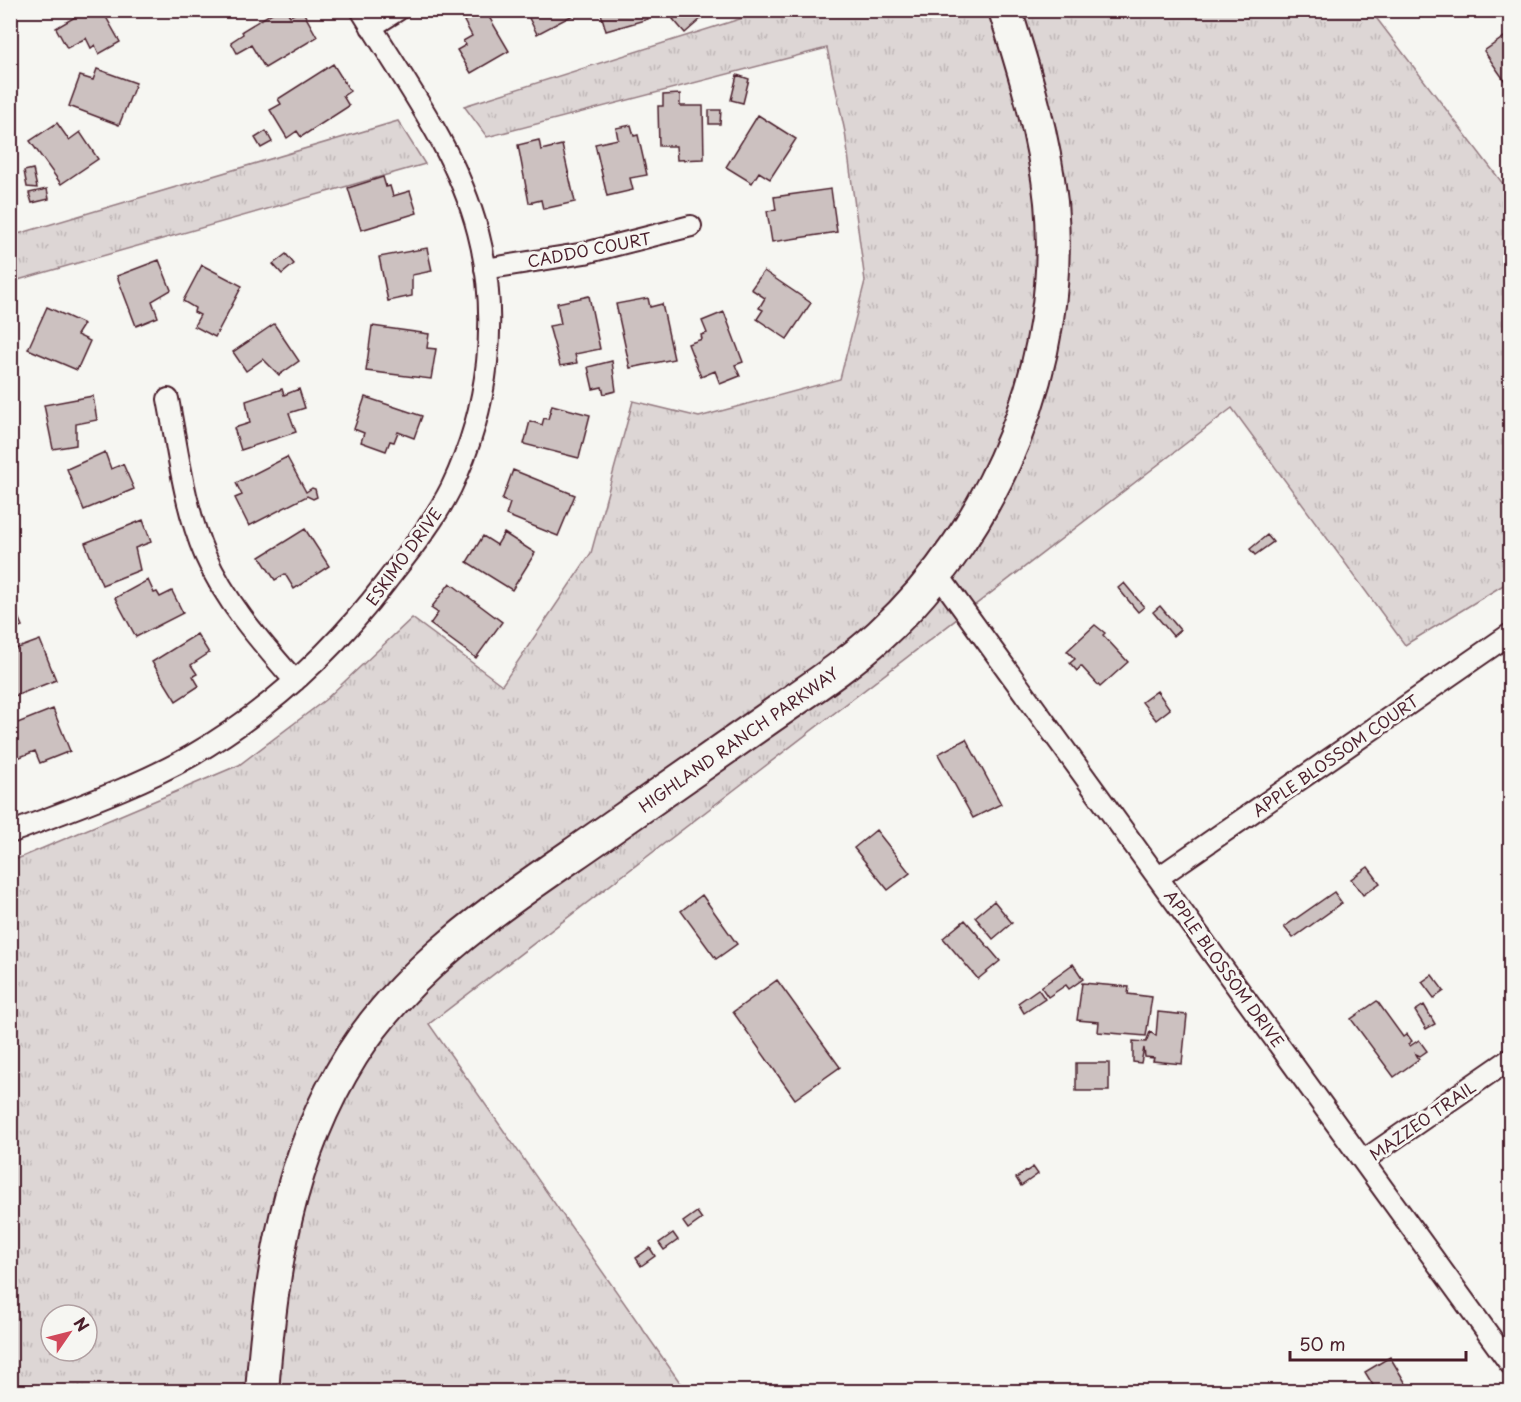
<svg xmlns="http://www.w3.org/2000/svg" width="1521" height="1402" font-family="'Playpen Sans',sans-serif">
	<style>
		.grass { fill: url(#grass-tufts); stroke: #947a80; stroke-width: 1.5; fill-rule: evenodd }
		.building { fill: #ccc1c0; stroke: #4a1f2b; stroke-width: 1.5 }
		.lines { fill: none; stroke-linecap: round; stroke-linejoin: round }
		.street-casing { stroke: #4a1f2b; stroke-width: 24 }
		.primary-casing { stroke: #4a1f2b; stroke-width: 36 }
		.street { stroke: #f6f6f2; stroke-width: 20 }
		.primary { stroke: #f6f6f2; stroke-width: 32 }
		.labels { text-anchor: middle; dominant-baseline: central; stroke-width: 6; stroke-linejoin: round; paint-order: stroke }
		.street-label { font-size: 16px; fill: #4a1f2b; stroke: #f6f6f2 }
	</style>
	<defs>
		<pattern id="grass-tufts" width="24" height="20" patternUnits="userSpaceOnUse" patternTransform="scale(1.5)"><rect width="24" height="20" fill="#ddd6d5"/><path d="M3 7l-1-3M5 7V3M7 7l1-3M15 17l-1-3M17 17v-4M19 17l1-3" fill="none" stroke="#bfb7b7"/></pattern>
	</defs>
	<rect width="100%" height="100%" fill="#f6f6f2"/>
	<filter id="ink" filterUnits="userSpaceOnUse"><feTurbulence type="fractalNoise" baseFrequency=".0167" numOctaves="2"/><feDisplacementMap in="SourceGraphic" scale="12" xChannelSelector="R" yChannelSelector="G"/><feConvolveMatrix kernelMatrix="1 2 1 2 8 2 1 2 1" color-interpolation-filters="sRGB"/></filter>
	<g filter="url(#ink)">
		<path class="grass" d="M765 11H1371L1510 193V581L1405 645 1232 408 429 1024 686 1391H11L10 862 239 765 325 700 412 618 502 685 591 553 633 401 699 417 840 379 865 281 845 132 827 48 487 137 464 106ZM51 1315H87V1351H51Z
			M398 121 425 164 11 282V236Z"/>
		<path class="building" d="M87 10H102L120 42 99 54 95 45 91 48 86 38 67 48 56 28Z
			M277 10H286L290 16 302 10 317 37 265 68 251 45 237 53 231 42 243 34 242 31Z
			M482 10H485L509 51 471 73 457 50 466 45 463 41 472 36 464 21Z
			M525 10H575L577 13 537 34Z
			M600 10H645L648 19 606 31Z
			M680 10H711L685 33 673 19 682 12Z
			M1467 10H1481L1471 17Z
			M1510 33V86L1509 87 1484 51Z
			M333 64 350 91 343 96 349 106 301 137 297 131 287 138 270 110 281 104 278 99Z
			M97 69 136 83 119 125 69 106 80 76 93 80Z
			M737 75 749 79 743 103 731 100Z
			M680 94V106H703L704 159 677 160 676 146H659L658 106H663V95Z
			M709 110H721L720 124H709Z
			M758 115 796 139 770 179 759 172 752 183 726 167Z
			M57 123 69 140 80 132 98 159 61 184 30 141Z
			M631 125 634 136 638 135 647 175 630 178 633 190 607 196 595 144 618 139 616 128Z
			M266 131 272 142 261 148 255 138Z
			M539 140 541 150 562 145 575 202 543 209 541 200 529 203 518 145Z
			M33 169 37 188 27 187 24 171Z
			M383 177 386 187 390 186 393 196 410 191 417 213 361 230 348 188Z
			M47 189 49 199 32 203 29 193Z
			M831 189 837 232 772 242 767 211 776 210 774 197Z
			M427 248 432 271 412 275V296L388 301 379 257Z
			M286 254 294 264 282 274 273 264Z
			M159 260 171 290 152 301 158 317 136 326 117 276Z
			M202 265 242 286 215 337 194 326 200 315 194 312 195 308 183 301Z
			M764 271 811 303 787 339 757 319 763 310 759 308 765 298 751 289Z
			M589 296 600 349 575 354 577 363 560 366 549 326 561 324 557 303Z
			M648 298 650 307 662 304 674 359 630 368 616 304Z
			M47 307 84 324 77 335 90 341 77 370 28 349Z
			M724 312 743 362 735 365 740 376 720 384 715 371 701 377 688 344 702 339 701 335 707 333 702 321Z
			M274 324 299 361 279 375 263 359 246 371 233 352Z
			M372 326 429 334 427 348 436 349 431 379 366 371Z
			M612 361 616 391 604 394 602 387 593 389 588 367Z
			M282 389 284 395 299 389 305 408 289 413 296 432 241 450 234 428 250 423 246 401Z
			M93 396 97 420 76 424V445L53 449 44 405Z
			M365 397 422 416 414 438 398 432 394 442 390 441 386 451 361 442 364 433 354 429Z
			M552 405 590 415 579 458 524 444 530 421 542 425 544 418 548 419Z
			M105 452 111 469 123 464 134 489 84 510 67 469Z
			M287 457 306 492 312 488 315 489 317 497 313 499 307 496 249 526 235 498 242 495 236 483Z
			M513 470 575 495 558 536 506 515 510 503 502 500Z
			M143 520 151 542 135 548 140 570 102 585 85 543Z
			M305 529 329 566 294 589 285 574 275 580 260 557Z
			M504 533 535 553 512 590 467 562 483 536 497 545Z
			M1267 535 1273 542 1255 555 1250 549Z
			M148 580 154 593 157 592 160 597 172 591 183 613 136 637 115 598Z
			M450 583 502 622 476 658 430 624 438 613 431 608Z
			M1124 583 1144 607 1138 612 1118 588Z
			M10 598 22 626 10 630Z
			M1160 606 1180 630 1173 636 1153 612Z
			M1095 625 1105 633 1103 635 1128 662 1100 687 1081 666 1077 671 1070 663 1075 659 1067 651Z
			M197 634 209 653 191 665 197 674 193 676 199 686 176 701 152 662Z
			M40 640 56 680 10 698V651Z
			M1157 691 1170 709 1156 720 1142 702Z
			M53 709 70 751 40 763 35 751 15 759 10 746V726Z
			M966 739 1001 804 973 818 938 754Z
			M876 830 910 873 888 890 854 848Z
			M1368 867 1380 883 1363 895 1351 879Z
			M1334 892 1342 903 1293 938 1284 927Z
			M702 895 737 944 716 959 681 911Z
			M994 901 1012 923 993 939 975 917Z
			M965 920 1000 961 978 979 943 938Z
			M1073 964 1083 979 1069 989 1066 985 1048 997 1041 987Z
			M1432 975 1444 991 1434 998 1422 982Z
			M777 980 840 1067 795 1099 733 1012Z
			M1082 983 1129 987 1128 994 1152 997 1146 1036 1098 1032 1099 1022 1077 1020Z
			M1038 989 1045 999 1024 1013 1018 1003Z
			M1377 1001 1403 1037 1407 1034 1412 1041 1408 1044 1410 1046 1419 1040 1427 1051 1420 1056 1416 1054 1419 1059 1394 1077 1351 1019Z
			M1424 1005 1435 1024 1426 1029 1415 1011Z
			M1158 1012 1187 1015 1182 1064 1153 1061 1154 1058 1145 1057 1144 1048 1141 1063 1133 1062V1041L1146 1042 1150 1032 1156 1036Z
			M1076 1063H1109V1091H1076Z
			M1033 1167 1038 1174 1021 1186 1016 1178Z
			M697 1212 702 1219 688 1229 683 1222Z
			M673 1233 678 1240 664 1250 659 1243Z
			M650 1248 655 1256 641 1266 636 1258Z
			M1390 1357 1411 1392H1377L1365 1372Z"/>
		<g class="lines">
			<g class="street-casing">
				<path id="street" d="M371 27 398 10
					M485 269 585 253 691 226
					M168 399C178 451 184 506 205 555 226 603 261 642 295 681
					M937 573 1510 1364
					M10 833C71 809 134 788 191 756 267 712 333 652 386 582 409 552 434 522 451 488 489 409 500 317 478 232 457 151 404 81 361 10
					M1159 877 1510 634
					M1364 1160 1510 1059"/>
			</g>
			<g class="primary-casing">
				<path id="primary" d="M262 1392C271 1271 287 1159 352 1055 411 962 505 902 594 840 652 799 711 758 770 717 807 691 846 666 880 635 997 528 1065 360 1051 202 1044 136 1025 73 1005 10"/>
			</g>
			<use href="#street" class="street"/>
			<use href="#primary" class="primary"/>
		</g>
	</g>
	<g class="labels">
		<g class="street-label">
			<text transform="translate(589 249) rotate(-11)">CADDO COURT</text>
			<text transform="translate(403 556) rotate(-54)">ESKIMO DRIVE</text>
			<text transform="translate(738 739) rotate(-35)">HIGHLAND RANCH PARKWAY</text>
			<text transform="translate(1335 755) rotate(-35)">APPLE BLOSSOM COURT</text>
			<text transform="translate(1225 968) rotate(54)">APPLE BLOSSOM DRIVE</text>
			<text transform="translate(1422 1120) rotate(-35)">MAZZEO TRAIL</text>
		</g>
	</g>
	<rect width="1521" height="1402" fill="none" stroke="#f6f6f2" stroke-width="36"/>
	<rect x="18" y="18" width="1485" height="1366" fill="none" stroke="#4a1f2b" stroke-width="2" filter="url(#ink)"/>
	<g transform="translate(69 1333) rotate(55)"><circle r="28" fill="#f6f6f2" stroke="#b1a0a2" stroke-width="1.5"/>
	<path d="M0-4.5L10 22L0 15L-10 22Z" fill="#d1495b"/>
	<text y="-9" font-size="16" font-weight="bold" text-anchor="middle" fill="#4a1f2b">N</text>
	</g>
	<path d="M1290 1351v9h176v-9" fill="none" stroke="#4a1f2b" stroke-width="3"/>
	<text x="1299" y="1351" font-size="18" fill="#4a1f2b" stroke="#f6f6f2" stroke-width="4.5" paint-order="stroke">50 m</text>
</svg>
